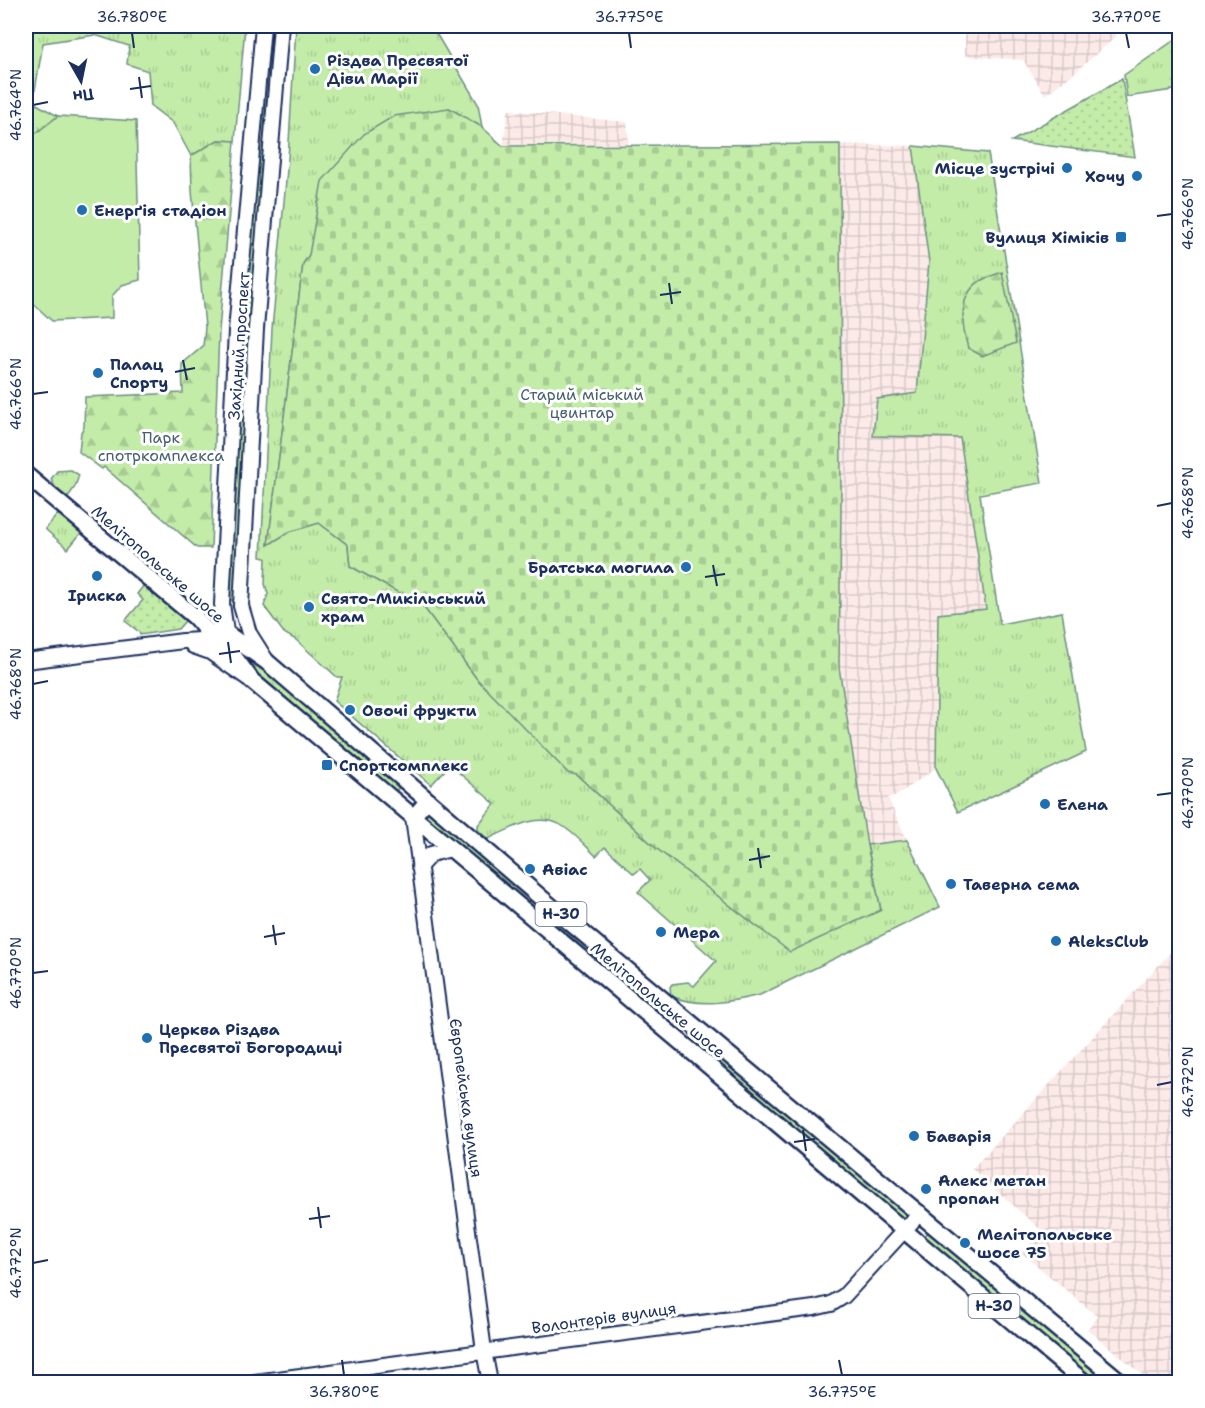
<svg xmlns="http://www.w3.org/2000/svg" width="1205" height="1408" font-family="'Shantell Sans',sans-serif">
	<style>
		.industrial { fill: url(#industrial-grid) }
		.grass { fill: url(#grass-tufts); stroke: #6f8e83; stroke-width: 1.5 }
		.forest { fill: url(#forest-firs); stroke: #6f8e83; stroke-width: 1.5 }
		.cemetery { fill: url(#cemetery-stones); stroke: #6f8e83; stroke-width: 1.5 }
		.park { fill: url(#park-dots); stroke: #6f8e83; stroke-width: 1.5 }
		.garden { fill: #c3eca8; stroke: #6f8e83; stroke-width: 1.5 }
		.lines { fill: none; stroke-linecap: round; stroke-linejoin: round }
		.secondary-casing { stroke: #1b2f5e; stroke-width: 18 }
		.primary-casing { stroke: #1b2f5e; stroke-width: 20 }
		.secondary { stroke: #fff; stroke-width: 14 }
		.primary { stroke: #fff; stroke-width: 15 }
		.ticks { fill: none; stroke: #1b2f5e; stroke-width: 2 }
		.poi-dot { fill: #1f6fb2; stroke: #fff; stroke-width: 2 }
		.labels { text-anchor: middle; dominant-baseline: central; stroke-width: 6; stroke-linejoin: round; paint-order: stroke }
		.shield { fill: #fff; stroke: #5f6d8e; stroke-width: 1.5 }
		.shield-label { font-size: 15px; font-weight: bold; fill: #1b2f5e }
		.poi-label { font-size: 16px; font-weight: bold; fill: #1b2f5e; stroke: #fff; text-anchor: start }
		.street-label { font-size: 16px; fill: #1b2f5e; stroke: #fff }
		.park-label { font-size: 16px; fill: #455e70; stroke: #fff }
		.neatline { fill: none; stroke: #1b2f5e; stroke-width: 2 }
		.ticks-label { font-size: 15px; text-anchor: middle; fill: #1b2f5e }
	</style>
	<defs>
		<pattern id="industrial-grid" width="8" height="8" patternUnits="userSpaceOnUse" patternTransform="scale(1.5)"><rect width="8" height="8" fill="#fceae8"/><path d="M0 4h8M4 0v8" fill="none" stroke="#d7c9c9"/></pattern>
		<pattern id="grass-tufts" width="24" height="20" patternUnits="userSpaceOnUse" patternTransform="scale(1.5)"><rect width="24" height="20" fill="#c3eca8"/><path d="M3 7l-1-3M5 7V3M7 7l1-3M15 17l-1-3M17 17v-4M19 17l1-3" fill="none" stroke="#a7cb93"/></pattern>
		<pattern id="forest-firs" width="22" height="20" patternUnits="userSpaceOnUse" patternTransform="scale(1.5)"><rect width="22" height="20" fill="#c3eca8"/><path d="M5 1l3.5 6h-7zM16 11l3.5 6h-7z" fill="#a7cb93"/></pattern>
		<pattern id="cemetery-stones" width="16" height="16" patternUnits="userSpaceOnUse" patternTransform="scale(1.5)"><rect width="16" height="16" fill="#c3eca8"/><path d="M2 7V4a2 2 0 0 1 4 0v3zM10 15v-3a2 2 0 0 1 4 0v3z" fill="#a7cb93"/></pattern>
		<pattern id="park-dots" width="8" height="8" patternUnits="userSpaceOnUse" patternTransform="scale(1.5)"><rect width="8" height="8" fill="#c3eca8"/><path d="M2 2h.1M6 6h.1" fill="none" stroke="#a7cb93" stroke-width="1.8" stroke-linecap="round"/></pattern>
	</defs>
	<rect width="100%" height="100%" fill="#fff"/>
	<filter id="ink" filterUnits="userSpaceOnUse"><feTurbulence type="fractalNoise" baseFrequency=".0167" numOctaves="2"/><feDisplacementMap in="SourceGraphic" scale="12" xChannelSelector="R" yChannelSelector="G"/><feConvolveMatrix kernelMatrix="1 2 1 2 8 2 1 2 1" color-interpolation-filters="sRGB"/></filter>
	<g filter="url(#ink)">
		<path class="industrial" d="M965 26H1120L1113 30 1117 36 1073 74 1045 95 1023 60 965 56Z
			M508 110 627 122 629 144 503 145Z
			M840 144 913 146 929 262 917 394 877 399 874 436 960 437 986 610 938 614 936 768 897 795 888 798 907 840 867 845 839 667 841 512Z
			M1179 943V1382H1151L1087 1329 1098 1317 1022 1253 1041 1230 972 1169Z"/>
		<path class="grass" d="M26 26H245L235 141 218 140 191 156 173 123 151 106 148 71 127 64 129 46 95 35 43 43 33 102 58 116 26 141Z
			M268 26H274L249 330 236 600H230L242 330Z
			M296 26H429L437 35 478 104 482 127 449 108 309 255 303 264 268 545 289 532 319 523 348 545 350 566 423 606 477 679 577 775 656 848 790 951 881 910 867 845 907 840 940 907 760 995C730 1002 701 1008 671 996L670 987 672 984 688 982 694 986 716 961 638 892 650 880 640 869 634 874 605 847 596 856C586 846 576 835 564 827 541 810 510 829 488 839L478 830V825L495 804 450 765 431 785 334 701 342 677H337L296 640 284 633 264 606 268 594 265 584 266 558 261 557 272 329 288 159Z
			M1179 37V89L1127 97 1124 75Z
			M913 146 988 153 1042 483 980 494 1000 624 1062 612 1086 752 958 812 936 768 938 614 986 609 960 438 873 436 877 399 917 393 929 262Z
			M71 470 79 475 75 487 68 497 56 489 51 479 57 471Z
			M58 514 81 533 68 549 45 529Z
			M253 662 398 783V789L394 792 249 670 248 666Z
			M430 811 669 1013 668 1017 664 1019 424 818 426 813Z
			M696 1036 908 1213 907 1217 903 1220 691 1042 692 1038Z
			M930 1231 1111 1382H1096L925 1239V1235Z"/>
		<path class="forest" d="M218 140 235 141 219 331 211 548H197L104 467 102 469 79 452 81 432 84 427 85 397 183 393 182 364 203 346 205 327 192 191 191 156Z
			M1002 272 1016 343 982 356 968 348C962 327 957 296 980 281 986 277 995 275 1002 272Z"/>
		<path class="cemetery" d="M449 108 482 127 503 146 840 144 841 512 839 667 867 845 881 910 790 952 656 848 577 775 568 773 477 679 423 606 350 566 348 545 319 523 289 532 268 545 303 264 309 255 322 181 364 134 394 116Z"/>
		<path class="park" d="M1122 79 1135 157 1012 141Z
			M144 585 184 618 185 621 178 629 140 635 139 632 125 621 143 600 137 594Z"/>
		<path class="garden" d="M58 116 136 121 140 280 122 285 112 296V318L52 321 26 297V141Z"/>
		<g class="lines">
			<g class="secondary-casing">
				<path id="secondary" d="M227 639 222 604 236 331 263 26
					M193 646 210 652 249 679
					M266 660 249 633 241 606 256 329 281 26
					M26 661 183 641 200 640 225 646
					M427 801 413 817 484 1351 490 1382
					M419 867 431 854 451 849
					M255 1382 814 1308 831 1304 844 1296 920 1213"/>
			</g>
			<g class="primary-casing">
				<path id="primary" d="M26 475 195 617 207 631 227 647 252 681 1084 1382
					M219 628 267 662 554 909 1121 1382"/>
			</g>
			<use href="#secondary" class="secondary"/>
			<use href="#primary" class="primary"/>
		</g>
	</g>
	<path class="ticks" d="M132 33 134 48M629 33 631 48M1126 33 1129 48M139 77 142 98M130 89 151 86M33 105 48 102M1157 216 1172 214M669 283 672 304M660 295 681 292M183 360 187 380M175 372 195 368M33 394 48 392M1157 506 1172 503M713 565 717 586M705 577 725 574M228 642 231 663M219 654 240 651M33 684 48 681M1157 795 1172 793M758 848 761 868M749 860 770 856M273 925 276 945M264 937 285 933M33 973 48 971M1157 1085 1172 1082M803 1130 806 1151M794 1142 815 1139M318 1207 321 1228M309 1219 330 1216M33 1263 48 1260M342 1360 344 1375M839 1360 842 1375"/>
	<g class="poi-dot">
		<circle cx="315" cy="69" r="6"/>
		<circle cx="1067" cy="168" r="6"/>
		<circle cx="1137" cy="176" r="6"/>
		<circle cx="82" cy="210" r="6"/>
		<rect x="1115" y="231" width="12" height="12" rx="3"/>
		<circle cx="98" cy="373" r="6"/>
		<circle cx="686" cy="567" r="6"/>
		<circle cx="97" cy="576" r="6"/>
		<circle cx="309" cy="607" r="6"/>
		<circle cx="350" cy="710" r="6"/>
		<rect x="321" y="759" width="12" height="12" rx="3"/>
		<circle cx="1045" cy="804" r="6"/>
		<circle cx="530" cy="869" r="6"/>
		<circle cx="951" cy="884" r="6"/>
		<circle cx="661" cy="932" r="6"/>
		<circle cx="1056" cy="941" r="6"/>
		<circle cx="147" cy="1038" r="6"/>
		<circle cx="914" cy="1136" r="6"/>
		<circle cx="926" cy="1189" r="6"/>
		<circle cx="965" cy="1243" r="6"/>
	</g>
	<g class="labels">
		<g class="shield">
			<rect x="535.5" y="902" width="51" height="24" rx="4.5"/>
			<rect x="968.5" y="1294" width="51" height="24" rx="4.5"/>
		</g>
		<g class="shield-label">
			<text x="561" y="914">Н-30</text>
			<text x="994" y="1306">Н-30</text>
		</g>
		<g class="poi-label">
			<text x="327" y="60">Різдва Пресвятої<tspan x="327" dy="18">Діви Марії</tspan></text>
			<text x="1055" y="168" text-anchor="end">Місце зустрічі</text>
			<text x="1125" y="176" text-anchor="end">Хочу</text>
			<text x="94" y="210">Енерґія стадіон</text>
			<text x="1109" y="237" text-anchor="end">Вулиця Хіміків</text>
			<text x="110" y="364">Палац<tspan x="110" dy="18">Спорту</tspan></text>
			<text x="674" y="567" text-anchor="end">Братська могила</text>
			<text x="97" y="595" text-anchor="middle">Іриска</text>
			<text x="321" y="598">Свято-Микільський<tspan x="321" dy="18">храм</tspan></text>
			<text x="362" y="710">Овочі фрукти</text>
			<text x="339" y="765">Спорткомплекс</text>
			<text x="1057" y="804">Елена</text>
			<text x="542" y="869">Авіас</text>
			<text x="963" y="884">Таверна сема</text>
			<text x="673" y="932">Мера</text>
			<text x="1068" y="941">AleksClub</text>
			<text x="159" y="1029">Церква Різдва<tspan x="159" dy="18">Пресвятої Богородиці</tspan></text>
			<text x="926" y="1136">Баварія</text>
			<text x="938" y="1180">Алекс метан<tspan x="938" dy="18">пропан</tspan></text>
			<text x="977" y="1234">Мелітопольське<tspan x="977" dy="18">шосе 75</tspan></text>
		</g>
		<g class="street-label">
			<text transform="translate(239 346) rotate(-86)">Західний проспект</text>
			<text transform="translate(158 564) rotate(41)">Мелітопольське шосе</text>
			<text transform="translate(658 1000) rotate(40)">Мелітопольське шосе</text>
			<text transform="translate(466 1098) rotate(82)">Європейська вулиця</text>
			<text transform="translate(604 1318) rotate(-8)">Волонтерів вулиця</text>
		</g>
		<g class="park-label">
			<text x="582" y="394">Старий міський<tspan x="582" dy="18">цвинтар</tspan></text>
			<text x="161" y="437">Парк<tspan x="161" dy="18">спотркомплекса</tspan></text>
		</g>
	</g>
	<rect width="1205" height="1408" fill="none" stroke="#fff" stroke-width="66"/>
	<g transform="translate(81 81) rotate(171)" stroke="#ffffff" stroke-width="4.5" paint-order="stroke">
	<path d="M0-4.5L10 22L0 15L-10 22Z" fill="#1b2f5e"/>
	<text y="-9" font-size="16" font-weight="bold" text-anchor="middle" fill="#1b2f5e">Пн</text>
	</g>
	<rect x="33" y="33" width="1139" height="1342" class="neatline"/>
	<g class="ticks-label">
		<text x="132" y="22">36.780°E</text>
		<text x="629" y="22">36.775°E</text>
		<text x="1126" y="22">36.770°E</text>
		<text transform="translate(16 105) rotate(-90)" y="5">46.764°N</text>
		<text transform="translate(1188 214) rotate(-90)" y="5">46.766°N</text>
		<text transform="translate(16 394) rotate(-90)" y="5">46.766°N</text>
		<text transform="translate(1188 503) rotate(-90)" y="5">46.768°N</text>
		<text transform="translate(16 684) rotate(-90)" y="5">46.768°N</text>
		<text transform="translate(1188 793) rotate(-90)" y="5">46.770°N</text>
		<text transform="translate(16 973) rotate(-90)" y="5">46.770°N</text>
		<text transform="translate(1188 1082) rotate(-90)" y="5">46.772°N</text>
		<text transform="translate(16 1263) rotate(-90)" y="5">46.772°N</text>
		<text x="344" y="1397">36.780°E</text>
		<text x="842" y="1397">36.775°E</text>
	</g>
</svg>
